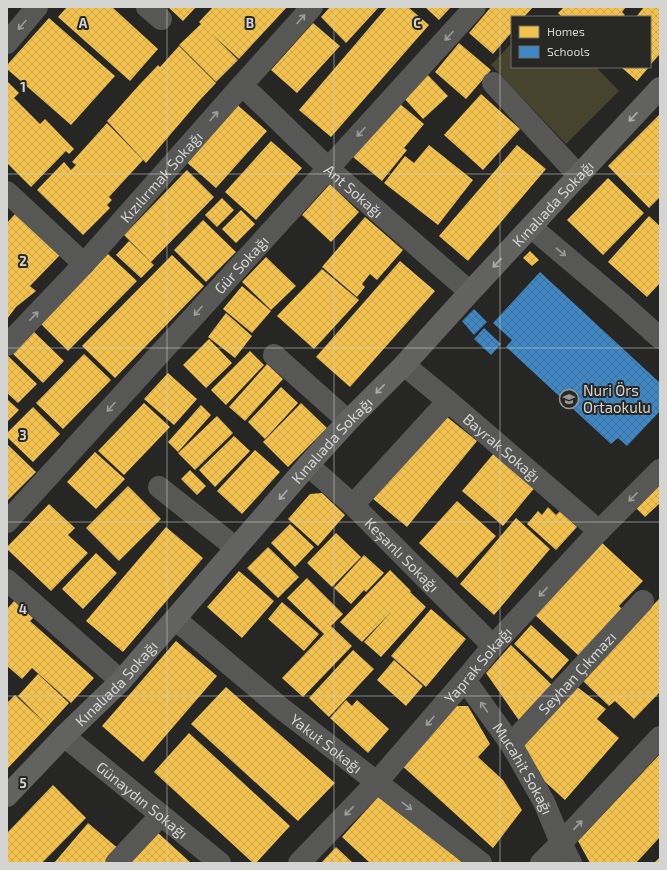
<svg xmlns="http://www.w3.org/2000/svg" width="667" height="870" font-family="'Exo 2',sans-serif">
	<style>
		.park { fill: #47442d }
		.homes { fill: url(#homes-cross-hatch) }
		.schools { fill: url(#schools-cross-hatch) }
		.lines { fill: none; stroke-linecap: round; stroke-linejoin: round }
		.street { stroke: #575756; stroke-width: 22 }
		.secondary { stroke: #626261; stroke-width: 22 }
		.oneway { stroke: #9c9c9a }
		.oneway2 { stroke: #acacaa }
		.grid { fill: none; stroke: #d4d4d2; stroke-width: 1; stroke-opacity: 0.55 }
		.labels { text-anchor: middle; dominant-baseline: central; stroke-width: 4; stroke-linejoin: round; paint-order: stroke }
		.street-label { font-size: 15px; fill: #d4d4d2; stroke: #272724 }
		.poi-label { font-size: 15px; fill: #d4d4d2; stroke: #272724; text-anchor: start }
		.grid-label { font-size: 13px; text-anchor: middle; font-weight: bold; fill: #d4d4d2; stroke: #272724; stroke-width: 4; stroke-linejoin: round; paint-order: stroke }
	</style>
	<defs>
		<pattern id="homes-cross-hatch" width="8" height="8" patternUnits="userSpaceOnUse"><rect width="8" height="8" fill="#f2c14e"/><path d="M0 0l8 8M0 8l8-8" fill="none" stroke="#cea74b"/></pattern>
		<pattern id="schools-cross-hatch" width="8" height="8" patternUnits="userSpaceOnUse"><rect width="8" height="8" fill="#3f88c5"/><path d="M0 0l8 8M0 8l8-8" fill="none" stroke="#3f6f96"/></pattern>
	</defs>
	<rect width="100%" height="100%" fill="#262625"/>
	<path class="park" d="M512 43V67H596L619 91 566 144 491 65Z"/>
	<path class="homes" d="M67 7H112L158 49 130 81 58 17Z
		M168 7H196L183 21Z
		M213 7H287L239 59 213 35 238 60 216 82 179 45 201 24 199 22Z
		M330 7H379L346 43 321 17Z
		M387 7H408L429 25 331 137 299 110Z
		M425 7H451L439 20Z
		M491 7H533L524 17H512V32L493 54 469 33Z
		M564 7H626L622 12 625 15 623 17H562L558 13Z
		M644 7H660V54L650 65V17H636Z
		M49 18 115 76 71 125 7 69V65Z
		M313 23 340 46 297 93 271 70Z
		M459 43 491 70 466 99 435 72Z
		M179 46 216 83 199 101 146 163 107 121 140 84 158 65 160 67Z
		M621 67H649L637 81Z
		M426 73 448 96 423 119 402 96Z
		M7 81 19 93 14 98 40 124 45 119 74 149 69 154 66 151 31 187 7 163Z
		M481 94 520 129 483 170 444 135Z
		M234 102 267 131 216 188 183 159Z
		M399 103 424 124 404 148 407 150 382 181 353 157Z
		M660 114V197L649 208 608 166Z
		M107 123 143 160 109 197 85 174 112 200 107 205 110 208 83 235 37 190 64 162 71 170 76 165 72 162Z
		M271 141 302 168 256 220 225 192Z
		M429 145 473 180 438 225 384 183 405 156 414 163Z
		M517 145 546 169 468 261 439 236Z
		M187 170 214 197 151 262 124 235Z
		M608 178 644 213 603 255 567 220Z
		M330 184 359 212 331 242 302 215Z
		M222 198 234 210 217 227 205 215Z
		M241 210 255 224 236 243 222 229Z
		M15 214 60 255 30 286 36 291 16 307 7 319V223Z
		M649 216 660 226V283L647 297 608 262Z
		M365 217 403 250 377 280 370 274 362 284 365 287 357 297 322 267Z
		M203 220 236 252 206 282 174 250Z
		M129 241 154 265 141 278 116 255Z
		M530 251 539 260 532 266 523 258Z
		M108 254 137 281 68 351 40 323Z
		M172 255 204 286 115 378 82 346Z
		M266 257 296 286 271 310 242 282Z
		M400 261 435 291 350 387 316 357Z
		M322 269 359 300 314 349 277 316Z
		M242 286 271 311 252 333 223 309Z
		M226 313 252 336 235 358 208 337Z
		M32 330 64 361 43 383 11 352Z
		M209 339 232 363 206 388 183 365Z
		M250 351 264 365 226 405 211 390Z
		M84 354 111 380 63 429 36 403Z
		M7 355 37 384 18 403 7 393Z
		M267 364 283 379 245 421 229 407Z
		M168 373 197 399 174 425 144 399Z
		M281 387 298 403 265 439 248 422Z
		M7 399 19 410 7 422Z
		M144 403 170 427 124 475 98 451Z
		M301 403 327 428 288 467 263 442Z
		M201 405 211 415 178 452 168 442Z
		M33 407 60 434 33 462 7 437V433Z
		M442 413 477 441 407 527 372 498Z
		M217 416 233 433 195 470 178 453Z
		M234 436 250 451 215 487 199 470Z
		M7 444 36 472 7 501Z
		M255 450 280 472 242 514 217 491Z
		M95 452 125 479 96 509 67 482Z
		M495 452 536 486 503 526 462 491Z
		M190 470 206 486 197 495 181 479Z
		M660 476V503L645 517 632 504Z
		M128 486 161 519 119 561 86 528Z
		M322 493 345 515 318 546 288 519 310 494Z
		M457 501 496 536 457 578 419 543Z
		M49 504 75 528 68 535 88 553 51 591 7 549V547Z
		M548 507 556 515 560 511 577 527 556 550 527 524 538 511 542 515Z
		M516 518 550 549 494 615 460 584Z
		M290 524 314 547 295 567 271 543Z
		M166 527 203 558 123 652 86 621Z
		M336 533 361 557 332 587 307 563Z
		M601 542 643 581 619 606 622 609 579 656 534 614Z
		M268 547 299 577 278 598 247 568Z
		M96 553 117 573 83 609 62 589Z
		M364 555 384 573 366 592 364 590 351 604 334 588Z
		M390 570 411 591 410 592 426 607 381 657 364 642 392 611 362 642 340 622Z
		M239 571 274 601 242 638 207 607Z
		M307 578 343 614 331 626 352 646 303 697 282 678 324 634 287 598Z
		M660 598V692L634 719 615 701 609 706 581 679Z
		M14 601 33 618 30 621 94 678 71 703 32 668 22 679 7 666V609Z
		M282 602 319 634 304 651 268 619Z
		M431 609 466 639 426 687 391 656Z
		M531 625 569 660 552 679 514 644Z
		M176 641 217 676 143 762 102 726Z
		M511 645 554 687 520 722 486 673Z
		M353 650 374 669 329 717 309 698Z
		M394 660 423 686 406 706 377 680Z
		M38 674 69 703 48 726 18 696Z
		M572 683 606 709 597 719 619 738 565 800 543 780 521 744Z
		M226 687 335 783 298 821 191 724Z
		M15 695 48 726 7 769V703Z
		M346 700 352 706 357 700 389 729 368 753 330 718Z
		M454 706H468L490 744 478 757 503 780 522 810 493 848 399 763Z
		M189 733 290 826 256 863H253L154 772Z
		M660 754V837L636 863H590L578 841Z
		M53 785 86 818 42 863H7V833Z
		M378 797 453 854 463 863H378L376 862 375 863H370L342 837Z
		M88 823 120 850 108 863H54Z
		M156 831 191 863H126Z
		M336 847 353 863H321Z
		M660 857V863H654Z"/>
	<path class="schools" d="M540 272 660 383V411L627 446 618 438 611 444 506 347 512 340 493 323Z
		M474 309 487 322 474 335 462 321Z
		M484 328 501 344 491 355 474 339Z"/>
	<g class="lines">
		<g class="street">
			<path d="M147 7 161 19"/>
			<path d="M7 43 37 7"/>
			<path d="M493 83 579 176"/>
			<path id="s1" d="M242 85 328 168 470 292"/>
			<path d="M7 192 84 264"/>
			<path d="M531 227 621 303 660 338"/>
			<path id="s2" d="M7 345 84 264 242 85 312 7"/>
			<path d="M274 355 348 421"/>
			<path id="s3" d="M404 365 448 401 599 531"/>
			<path id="s4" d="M308 465 353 505 493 646"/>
			<path d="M159 487 236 548"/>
			<path d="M353 505 448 401"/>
			<path id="s5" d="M7 522 475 7"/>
			<path d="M7 580 121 681"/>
			<path id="s6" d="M175 619 281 708 481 863"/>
			<path id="s7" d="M465 680 511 744 544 802 561 843 571 863"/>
			<path id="s8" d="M64 736 220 863"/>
			<path id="s9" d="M511 744 643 601"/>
			<path d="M116 863 161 815"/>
			<path id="s10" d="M299 863 376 783 465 680 493 646 599 531 660 470"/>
			<path d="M541 863 561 843 660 737"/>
		</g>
		<path class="secondary" id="s11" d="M7 796 64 736 121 681 308 465 348 421 404 365 470 292 660 88"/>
	</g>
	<defs><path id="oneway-shaft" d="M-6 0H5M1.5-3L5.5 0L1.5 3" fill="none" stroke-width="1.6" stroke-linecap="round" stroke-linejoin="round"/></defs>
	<g class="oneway">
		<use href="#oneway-shaft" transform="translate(301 19) rotate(-48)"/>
		<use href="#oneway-shaft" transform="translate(22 25) rotate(130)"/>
		<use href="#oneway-shaft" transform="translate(449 36) rotate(132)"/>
		<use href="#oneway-shaft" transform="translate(214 116) rotate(-49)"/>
		<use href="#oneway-shaft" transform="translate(361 132) rotate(132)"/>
		<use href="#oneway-shaft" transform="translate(561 252) rotate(40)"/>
		<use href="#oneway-shaft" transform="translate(198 311) rotate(132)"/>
		<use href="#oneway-shaft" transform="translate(34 316) rotate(-46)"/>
		<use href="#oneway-shaft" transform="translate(111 407) rotate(132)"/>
		<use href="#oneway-shaft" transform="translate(633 497) rotate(135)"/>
		<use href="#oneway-shaft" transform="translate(543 592) rotate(133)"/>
		<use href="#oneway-shaft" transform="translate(484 707) rotate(-125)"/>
		<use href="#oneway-shaft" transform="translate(430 721) rotate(131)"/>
		<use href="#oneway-shaft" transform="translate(407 806) rotate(38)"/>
		<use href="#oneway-shaft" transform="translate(349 811) rotate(134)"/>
		<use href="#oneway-shaft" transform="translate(578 825) rotate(-47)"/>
	</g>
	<g class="oneway2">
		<use href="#oneway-shaft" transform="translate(633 117) rotate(133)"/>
		<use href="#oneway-shaft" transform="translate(497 263) rotate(133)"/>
		<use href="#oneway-shaft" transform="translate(380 389) rotate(135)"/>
		<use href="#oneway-shaft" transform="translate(283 495) rotate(131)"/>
	</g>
	<path class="grid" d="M167 7V863M334 7V863M500 7V863M7 174H660M7 348H660M7 522H660M7 696H660"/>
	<defs>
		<g id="school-ring" transform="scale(1)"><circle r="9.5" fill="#272724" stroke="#979795" stroke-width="1.5"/><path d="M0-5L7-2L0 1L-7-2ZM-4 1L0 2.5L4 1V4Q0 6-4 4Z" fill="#979795"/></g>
	</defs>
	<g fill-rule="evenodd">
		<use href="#school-ring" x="569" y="399"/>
	</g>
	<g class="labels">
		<g class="street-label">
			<text stroke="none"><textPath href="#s2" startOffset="228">Kızılırmak Sokağı</textPath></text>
			<text stroke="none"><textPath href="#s1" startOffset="154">Ant Sokağı</textPath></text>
			<text stroke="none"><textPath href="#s11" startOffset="806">Kınalıada Sokağı</textPath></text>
			<text stroke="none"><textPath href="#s5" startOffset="348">Gür Sokağı</textPath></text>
			<text stroke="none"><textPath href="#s11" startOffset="482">Kınalıada Sokağı</textPath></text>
			<text stroke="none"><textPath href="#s3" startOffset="128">Bayrak Sokağı</textPath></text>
			<text stroke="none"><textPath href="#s4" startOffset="130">Keşanlı Sokağı</textPath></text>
			<text stroke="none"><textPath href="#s10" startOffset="267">Yaprak Sokağı</textPath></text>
			<text stroke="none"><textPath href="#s9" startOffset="97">Seyhan Çıkmazı</textPath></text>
			<text stroke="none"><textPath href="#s11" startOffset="157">Kınalıada Sokağı</textPath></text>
			<text stroke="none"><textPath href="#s6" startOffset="196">Yakut Sokağı</textPath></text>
			<text stroke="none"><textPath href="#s7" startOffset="106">Mucahit Sokağı</textPath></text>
			<text stroke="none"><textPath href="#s8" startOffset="101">Günaydın Sokağı</textPath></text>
		</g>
		<g class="poi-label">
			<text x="583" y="390">Nuri Örs<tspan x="583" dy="17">Ortaokulu</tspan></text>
		</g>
	</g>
	<g class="grid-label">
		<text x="83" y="28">A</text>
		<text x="250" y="28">B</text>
		<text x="417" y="28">C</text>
		<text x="23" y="92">1</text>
		<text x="23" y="266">2</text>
		<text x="23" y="440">3</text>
		<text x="23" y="614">4</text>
		<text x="23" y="788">5</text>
	</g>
	<rect width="667" height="870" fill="none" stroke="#d4d4d2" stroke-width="16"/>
	<rect x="511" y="16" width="140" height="52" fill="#272724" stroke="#6c6c6a"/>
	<rect x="519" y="26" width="20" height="12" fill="#f2c14e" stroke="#6c6c6a"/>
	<text x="547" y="36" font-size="12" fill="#d4d4d2">Homes</text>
	<rect x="519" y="46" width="20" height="12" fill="#3f88c5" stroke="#6c6c6a"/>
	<text x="547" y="56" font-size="12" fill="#d4d4d2">Schools</text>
</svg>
